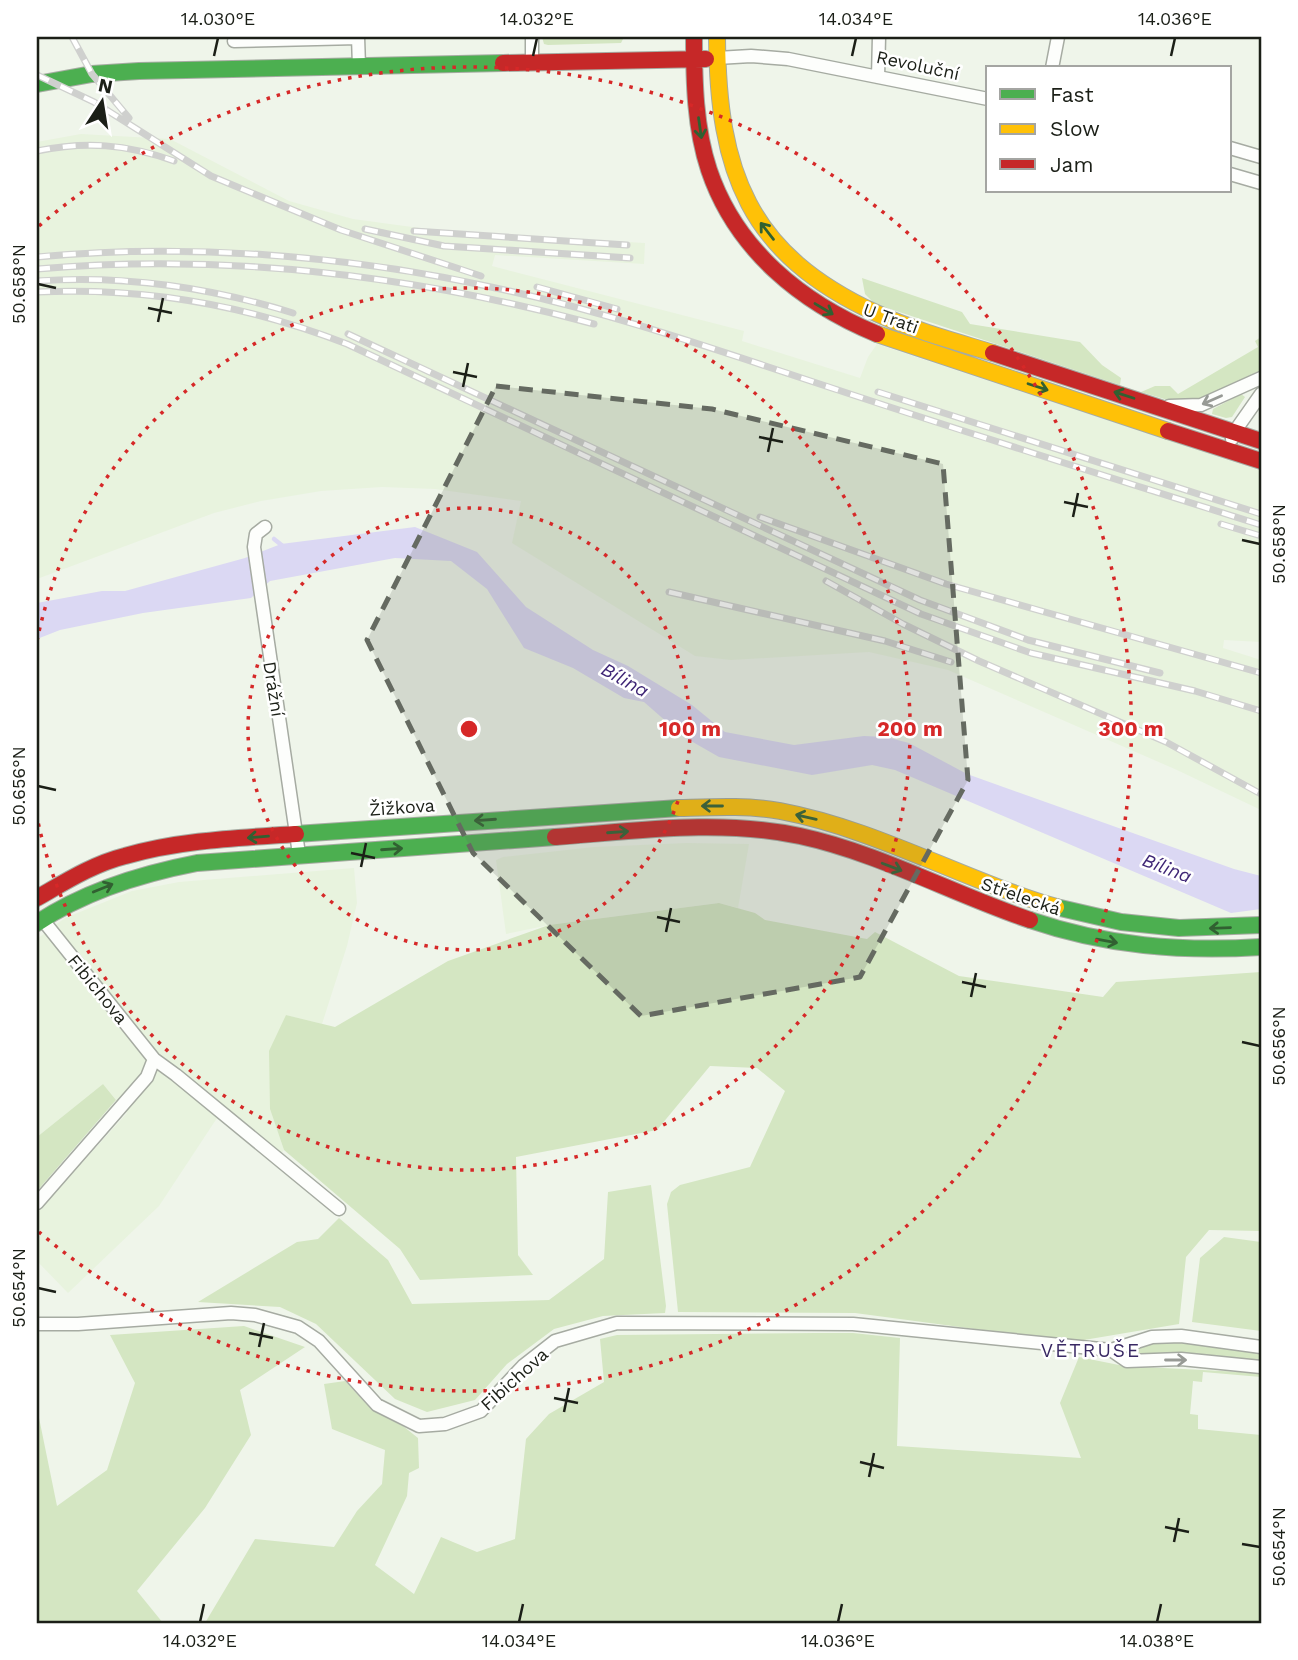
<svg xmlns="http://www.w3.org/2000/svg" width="1298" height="1660" font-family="'Work Sans',sans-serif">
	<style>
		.built { fill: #e8f3de }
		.green { fill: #d4e6c2 }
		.water { fill: #dbd8f3 }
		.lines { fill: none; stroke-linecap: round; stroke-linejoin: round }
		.stream { stroke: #dbd8f3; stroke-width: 4.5 }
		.street-casing { stroke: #a6aba2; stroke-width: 15 }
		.fast-casing { stroke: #a6aba2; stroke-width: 18 }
		.slow-casing { stroke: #a6aba2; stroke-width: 18 }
		.jam-casing { stroke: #a6aba2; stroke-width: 18 }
		.street { stroke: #fdfefc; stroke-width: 12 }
		.fast { stroke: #4caf50; stroke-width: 16 }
		.slow { stroke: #ffc107; stroke-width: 16 }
		.jam { stroke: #c62828; stroke-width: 16 }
		.rail-casing { stroke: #cfd0ce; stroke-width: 7 }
		.rail { stroke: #fff; stroke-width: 4.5; stroke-dasharray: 13; stroke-linecap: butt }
		.oneway { stroke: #316031 }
		.oneway2 { stroke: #979a95 }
		.marked { fill: #656a61; fill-opacity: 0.2; stroke: #656a61; stroke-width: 5; stroke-dasharray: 14 9; stroke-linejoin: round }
		.ticks { fill: none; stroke: #1b1f17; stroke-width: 2.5 }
		.ring { fill: none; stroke: #d62828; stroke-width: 3.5; stroke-dasharray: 3.5 7 }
		.labels { text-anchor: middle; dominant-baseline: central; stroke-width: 5; stroke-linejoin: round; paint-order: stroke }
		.street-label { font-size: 18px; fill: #1b1f17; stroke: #fff }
		.water-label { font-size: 19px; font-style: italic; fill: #3f2676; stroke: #fff }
		.neighbourhood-label { font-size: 19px; letter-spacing: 2px; fill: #382863; stroke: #fff }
		.centre { fill: #d62828; stroke: #fff; stroke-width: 3.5 }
		.ring-label { font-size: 21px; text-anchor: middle; font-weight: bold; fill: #d62828; stroke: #fff; stroke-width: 5; stroke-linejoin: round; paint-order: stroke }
		.neatline { fill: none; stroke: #1b1f17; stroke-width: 2.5 }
		.ticks-label { font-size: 18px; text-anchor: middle; fill: #1b1f17 }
	</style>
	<rect width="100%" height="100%" fill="#eff5ea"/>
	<path class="built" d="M81 134 170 139 289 201 353 219 449 232 645 243 644 264 495 255 492 266 744 331 742 341 860 378 868 357 877 344 1261 471V642L1224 640 1223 648 1261 660V810L1177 770 948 670 869 652 731 660 695 656 512 543 521 501 435 489 382 487 321 491 261 501 214 513 37 579V142Z
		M687 843 749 844 738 908 719 903 549 925 506 934 496 860 503 857 594 847Z
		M354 868 357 903 347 946 322 1024 286 1015 270 1109 284 1150 280 1155 223 1109 159 1206 68 1293 37 1261V1213L127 1113 103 1084 37 1137V939L65 918 132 891 179 882Z"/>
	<path class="green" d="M542 37H624L621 43 548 45 544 44Z
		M862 278 962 312 970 324 1080 342 1102 365 1121 378 1120 385 875 304 865 294Z
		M1261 337V370L1197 401H1171L1141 392 1155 386H1170L1178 394 1258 347 1255 341Z
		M1241 394 1245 397 1232 417 1226 418 1212 414 1213 409Z
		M719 903 755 913 765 920 867 939 875 932 959 976 1103 997 1116 982 1261 972V1231L1209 1230 1186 1257 1179 1324 1072 1342 855 1313 678 1312 667 1204 671 1192 680 1185 750 1167 785 1091 757 1068 710 1066 657 1130 516 1157 518 1255 533 1275 420 1280 400 1249 284 1150 270 1109 269 1051 286 1015 335 1027 448 961 549 925Z
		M103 1084 116 1100 37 1191V1137Z
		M651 1185 666 1306 665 1313 603 1316 554 1329 507 1364 475 1400 427 1412 395 1399 316 1324 280 1307 198 1302 297 1242 318 1239 339 1218 388 1260 412 1304 549 1300 604 1259 608 1192Z
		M1224 1237 1261 1242V1331L1192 1322 1200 1258Z
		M244 1326 305 1347 240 1390 251 1435 205 1508 137 1591 163 1623H37V1408L57 1506 107 1470 135 1383 110 1335Z
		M816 1333H853L900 1338 897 1446 1081 1458 1060 1403 1079 1357 1124 1366 1261 1373V1377L1203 1372 1202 1382 1193 1381 1190 1414 1198 1415V1429L1261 1435V1623H205L255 1539 334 1547 357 1511 382 1484 385 1450 332 1429 324 1384 345 1381 372 1410 403 1426 418 1438 419 1468 409 1473 407 1496 375 1565 414 1594 441 1537 477 1552 515 1539 526 1439 549 1414 604 1382 600 1339 617 1335Z
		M1157 1342H1183L1261 1353V1361L1134 1357 1128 1354 1131 1350Z"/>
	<path class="water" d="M415 527 477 552 526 607 593 650 628 666 692 705 725 732 794 745 864 736 886 737 909 743 967 774 1234 869 1261 876V909L1231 913 895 770 872 765 812 775 719 757 684 737 644 702 624 698 573 668 524 648 487 589 451 561 395 558 270 581 251 598 143 613 60 630 37 639V603L102 591H125L245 558 281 544Z"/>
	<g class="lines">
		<path class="stream" d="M274 539 284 547"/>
		<g class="street-casing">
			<path id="street" d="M358 37 359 66
				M532 37V63
				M234 41 358 38
				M717 58 751 56 788 59 988 99
				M1052 68 1058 37
				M878 77 879 37
				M1230 148 1261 157
				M1230 174 1261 183
				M1169 406 1201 405 1261 378
				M1232 439 1235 431 1261 394
				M265 527 256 534 254 547 299 854
				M154 1059 176 1075 339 1209
				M37 1203 147 1077 154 1059 42 919
				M37 1324H78L231 1313 255 1315 298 1327 319 1341 377 1405 419 1426 445 1424 481 1411 523 1366 555 1341 617 1323 853 1324 1111 1350 1152 1337 1181 1336 1261 1347
				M1111 1350 1127 1361 1181 1359 1261 1367"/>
		</g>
		<g class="fast-casing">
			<path id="fast" d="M37 84 92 74 139 71 503 63
				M296 834 679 808
				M1056 907 1121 922 1179 928 1261 925
				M1030 920C1106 946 1181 952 1261 947
				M37 923C85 891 140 874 197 863L555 837"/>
		</g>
		<g class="slow-casing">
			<path id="slow" d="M717 37C718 172 748 254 876 313 913 330 954 341 993 353
				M877 334 1168 431
				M679 808C713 807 747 805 780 811 876 829 963 880 1056 907"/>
		</g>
		<g class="jam-casing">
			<path id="jam" d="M694 37C694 81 695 128 709 170 736 250 802 303 877 334
				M503 63 706 59
				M993 353 1261 441
				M1168 431 1261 461
				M555 837C636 831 720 819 800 836 879 853 953 894 1030 920
				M37 898C65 882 93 864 125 856 180 840 239 838 296 834"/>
		</g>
		<use href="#street" class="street"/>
		<use href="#fast" class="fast"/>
		<use href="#slow" class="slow"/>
		<use href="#jam" class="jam"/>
		<g class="rail-casing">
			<path id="rail" d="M72 37 92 74 129 118
				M37 75 94 102 211 176 341 230 481 276
				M37 151C86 141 126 144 174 161
				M365 229 444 246 630 258
				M414 231 627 245
				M37 257C185 243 346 255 491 287 611 312 728 354 844 392 983 438 1122 481 1261 525
				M37 269C225 253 413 275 594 324
				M37 281C124 275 209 287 293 313
				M537 287 617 309
				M37 292C144 287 247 305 347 344L921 614 1031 653 1195 691 1261 711
				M348 334 920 600 1028 640 1160 673
				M878 392 1261 514
				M760 517 946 584 1261 673
				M1221 524 1261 536
				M826 581 903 624 979 661 1166 742 1261 794
				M669 592 885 641 951 662"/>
		</g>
		<use href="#rail" class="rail"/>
	</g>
	<defs><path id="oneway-shaft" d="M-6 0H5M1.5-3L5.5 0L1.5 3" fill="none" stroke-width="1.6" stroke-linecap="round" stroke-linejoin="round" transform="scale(1.75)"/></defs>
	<g class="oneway">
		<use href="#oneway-shaft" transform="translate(700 128) rotate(82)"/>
		<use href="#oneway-shaft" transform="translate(767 231) rotate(-128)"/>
		<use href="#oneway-shaft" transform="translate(824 309) rotate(31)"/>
		<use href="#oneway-shaft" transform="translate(1038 387) rotate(18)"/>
		<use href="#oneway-shaft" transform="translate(1124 395) rotate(-162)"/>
		<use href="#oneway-shaft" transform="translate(712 806) rotate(-180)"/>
		<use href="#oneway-shaft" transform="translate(806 817) rotate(-167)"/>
		<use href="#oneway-shaft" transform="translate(485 820) rotate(176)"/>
		<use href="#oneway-shaft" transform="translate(618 832) rotate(-4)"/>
		<use href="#oneway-shaft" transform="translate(258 837) rotate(175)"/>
		<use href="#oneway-shaft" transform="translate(392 849) rotate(-4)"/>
		<use href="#oneway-shaft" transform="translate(892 867) rotate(21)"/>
		<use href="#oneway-shaft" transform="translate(103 888) rotate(-22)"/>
		<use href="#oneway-shaft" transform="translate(1220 928) rotate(178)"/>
		<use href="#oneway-shaft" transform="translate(1107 941) rotate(10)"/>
	</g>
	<g class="oneway2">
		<use href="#oneway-shaft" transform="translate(1212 400) rotate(156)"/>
		<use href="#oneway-shaft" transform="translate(1176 1360)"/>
	</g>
	<path class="marked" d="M496 386 712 409 943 464 968 780 860 977 641 1016 473 853 367 640Z"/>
	<path class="ticks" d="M214 56 218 38M533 56 537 38M852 56 856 38M1171 56 1175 38M38 284 56 288M148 308 172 313M158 322 163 298M453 372 477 377M463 387 468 363M759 437 783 442M768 452 773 428M1064 502 1088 507M1073 517 1078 493M1242 540 1260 544M38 786 56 790M351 853 375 858M361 867 366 843M657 917 680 922M666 932 671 908M962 982 986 987M971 997 976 973M1242 1042 1260 1046M38 1288 56 1292M249 1333 273 1338M259 1347 264 1323M554 1398 578 1403M564 1412 569 1388M860 1462 884 1468M869 1477 874 1453M1165 1527 1189 1532M1174 1542 1179 1518M1242 1544 1260 1547M200 1622 204 1604M519 1622 523 1604M838 1622 842 1604M1157 1622 1161 1604"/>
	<g class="ring">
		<circle cx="469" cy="729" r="221"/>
		<path d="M37 641A441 441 0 1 1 37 817"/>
		<path d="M39 226A662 662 0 1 1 39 1232"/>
	</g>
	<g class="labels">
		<g class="street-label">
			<text transform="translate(918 65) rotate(12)">Revoluční</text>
			<text transform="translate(891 318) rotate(20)">U Trati</text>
			<text transform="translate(274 689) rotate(81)">Drážní</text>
			<text transform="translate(402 807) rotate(-4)">Žižkova</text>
			<text transform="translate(1021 896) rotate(19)">Střelecká</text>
			<text transform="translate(98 989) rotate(51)">Fibichova</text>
			<text transform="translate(514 1379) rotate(-42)">Fibichova</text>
		</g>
		<g class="water-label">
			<text transform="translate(625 680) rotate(29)">Bílina</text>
			<text transform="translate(1167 868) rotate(21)">Bílina</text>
		</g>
		<g class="neighbourhood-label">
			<text x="1091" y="1350">VĚTRUŠE</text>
		</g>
	</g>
	<circle cx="469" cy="729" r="10" class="centre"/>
	<g class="ring-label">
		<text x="690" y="736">100 m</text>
		<text x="910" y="736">200 m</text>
		<text x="1131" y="736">300 m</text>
	</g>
	<rect width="1298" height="1660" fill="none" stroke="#ffffff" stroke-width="77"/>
	<rect x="986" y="66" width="245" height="126" fill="#ffffff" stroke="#a4a5a2" stroke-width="2"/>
	<rect x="1000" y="89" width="35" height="10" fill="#4caf50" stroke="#a4a5a2" stroke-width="2"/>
	<text x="1050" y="102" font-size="21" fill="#1b1f17">Fast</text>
	<rect x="1000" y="124" width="35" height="10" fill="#ffc107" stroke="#a4a5a2" stroke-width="2"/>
	<text x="1050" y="136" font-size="21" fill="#1b1f17">Slow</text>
	<rect x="1000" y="159" width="35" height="10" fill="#c62828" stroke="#a4a5a2" stroke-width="2"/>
	<text x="1050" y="172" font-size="21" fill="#1b1f17">Jam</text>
	<g transform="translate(102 102) rotate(12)" stroke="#ffffff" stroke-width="5" paint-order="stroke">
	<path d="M0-5L12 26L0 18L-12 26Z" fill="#1b1f17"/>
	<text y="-10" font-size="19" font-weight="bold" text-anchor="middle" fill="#1b1f17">N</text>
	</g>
	<rect x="38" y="38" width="1222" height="1584" class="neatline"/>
	<g class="ticks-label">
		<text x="218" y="25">14.030°E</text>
		<text x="537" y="25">14.032°E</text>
		<text x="856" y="25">14.034°E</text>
		<text x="1175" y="25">14.036°E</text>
		<text transform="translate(19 284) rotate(-90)" y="6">50.658°N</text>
		<text transform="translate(1279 544) rotate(-90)" y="6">50.658°N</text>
		<text transform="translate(19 786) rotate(-90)" y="6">50.656°N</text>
		<text transform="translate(1279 1046) rotate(-90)" y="6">50.656°N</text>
		<text transform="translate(19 1288) rotate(-90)" y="6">50.654°N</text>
		<text transform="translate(1279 1547) rotate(-90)" y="6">50.654°N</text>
		<text x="200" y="1647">14.032°E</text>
		<text x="519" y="1647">14.034°E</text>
		<text x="838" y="1647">14.036°E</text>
		<text x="1157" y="1647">14.038°E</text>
	</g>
</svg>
